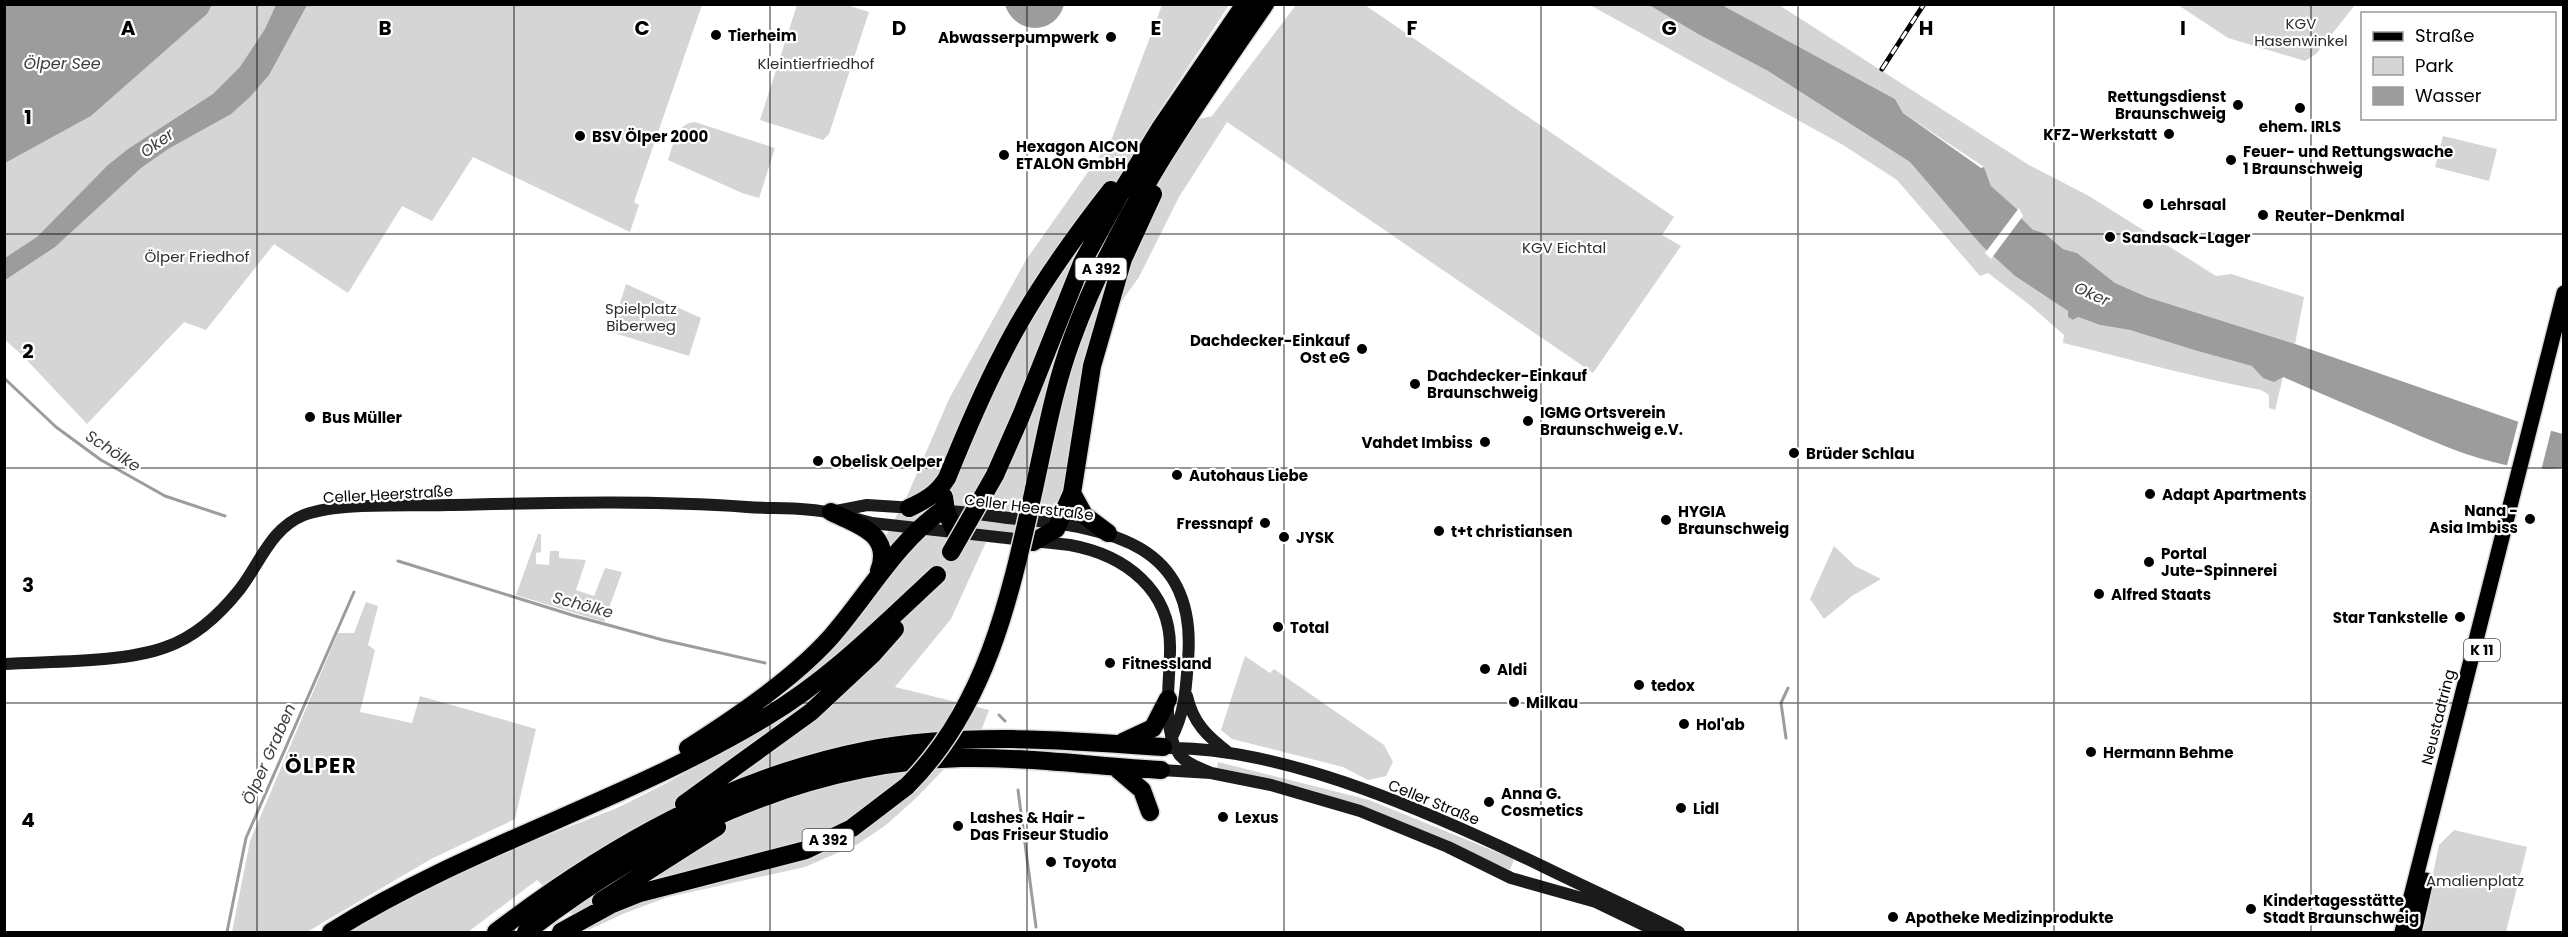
<svg xmlns="http://www.w3.org/2000/svg" width="2568" height="937" font-family="Poppins,sans-serif">
	<style>
		.green { fill: #d5d5d5 }
		.water { fill: #9c9c9c }
		.pier { fill: #fff }
		.lines { fill: none; stroke-linecap: round; stroke-linejoin: round }
		.stream { stroke: #9c9c9c; stroke-width: 3 }
		.primary-casing { stroke: #dbdbdb; stroke-width: 18 }
		.highway-casing { stroke: #dbdbdb; stroke-width: 21 }
		.secondary { stroke: #1b1b1b; stroke-width: 12 }
		.primary { stroke: #000; stroke-width: 15 }
		.highway { stroke: #000; stroke-width: 18 }
		.rail-casing { stroke: #000; stroke-width: 5 }
		.rail { stroke: #fff; stroke-width: 3; stroke-dasharray: 9; stroke-linecap: butt }
		.highway-bridge-casing { stroke: #dbdbdb; stroke-width: 21; stroke-linecap: butt }
		.highway-bridge { stroke: #000; stroke-width: 18 }
		.grid { fill: none; stroke: #000; stroke-width: 1.5; stroke-opacity: 0.55 }
		.poi-dot { fill: #000; stroke: #fff; stroke-width: 2 }
		.labels { text-anchor: middle; dominant-baseline: central; stroke-width: 4.5; stroke-linejoin: round; paint-order: stroke }
		.shield { fill: #fff; stroke: #4c4c4c; stroke-width: 1.5 }
		.shield-label { font-size: 14px; font-weight: bold; fill: #000 }
		.park-label { font-size: 15px; fill: #2c2c2c; stroke: #fff }
		.poi-label { font-size: 15px; font-weight: bold; fill: #000; stroke: #fff; text-anchor: start }
		.street-label { font-size: 15px; fill: #000; stroke: #fff }
		.water-label { font-size: 16px; font-style: italic; fill: #3d3d3d; stroke: #fff }
		.district-label { font-size: 21px; font-weight: bold; letter-spacing: 1.5px; fill: #000; stroke: #fff }
		.grid-label { font-size: 20px; text-anchor: middle; font-weight: bold; fill: #000; stroke: #fff; stroke-width: 4.5; stroke-linejoin: round; paint-order: stroke }
	</style>
	<rect width="100%" height="100%" fill="#fff"/>
	<path class="green" d="M212 5H702L634 202 639 205 630 232 473 157 432 221 402 206 348 293 274 244 206 330 184 322 87 424 22 355 5 340 4 163 91 116 207 14Z
		M797 5H847L869 12 829 134 823 140 760 120Z
		M1162 5H1229L1146 131 1212 116 1296 5H1365L1674 217 1662 235 1681 246 1593 373 1227 122 1179 197 1139 277 1093 341 1066 499 1047 549 986 542 951 619 895 687 989 710 981 731 916 798 886 825 858 844 805 867 668 897 625 913 588 930 537 880 468 932H351L384 912 502 853 617 808 663 785 788 716 778 677 815 642 853 600 873 571 878 551 908 494 949 399 1026 260 1112 138Z
		M1590 5H1649L1698 34 1768 71 1910 162 1982 246 2015 276 2068 311 2069 317 2073 320 2078 317 2100 325 2130 330 2194 350 2253 366 2263 378 2283 377 2275 410 2269 408V395L2261 390C2194 377 2129 359 2063 343L2064 335 2031 306 1988 273 1980 276 1897 180 1843 145Z
		M1722 5H1779L2029 165 2089 196 2216 276 2231 274 2304 297 2295 344 2147 297 2115 283 2077 253 2063 249 2044 233 2033 231 2017 214 2018 211 1991 186 1984 167 1903 113 1895 99Z
		M2178 5H2355L2316 54 2305 61 2228 38Z
		M695 122 775 148 759 198 742 193 668 160C674 144 675 124 695 122Z
		M2443 136 2497 149 2489 181 2435 167Z
		M626 284 701 318 689 356 611 332Z
		M538 534H541V552L536 553V564L549 565 550 551H559V558L586 560 576 590 594 596 605 568 622 572 604 622 516 595Z
		M1834 546 1855 566 1881 579 1852 596 1824 619 1810 599Z
		M366 602 378 606 368 645 375 650 360 712 412 723 420 696 536 729 515 819 431 859 307 932H232L250 841 338 633H354Z
		M1245 656 1270 673 1274 669 1384 745 1393 762 1386 776 1368 780 1343 767 1232 739 1221 730Z
		M1218 762 1369 800 1514 859 1510 870C1447 842 1385 813 1320 793 1286 782 1251 775 1217 768Z
		M2454 830 2527 847 2506 932H2421L2439 845Z"/>
	<path class="water" d="M5 4H212V5L207 14 91 116 5 163Z
		M276 5H307L269 75 250 97 231 114 168 149 141 168 55 247 5 280V258L37 237 108 165 128 149 213 94 240 67 265 29Z
		M1005 5V4L1064 5C1055 36 1015 35 1005 5Z
		M1649 5H1722L1895 99 1903 113 1981 168 1984 167 1991 186 2019 211 2017 214 2033 230 2044 233 2063 249 2077 253 2115 283 2147 297 2295 344 2516 421 2563 434V468C2503 474 2448 448 2393 424 2356 409 2320 393 2283 377L2274 382 2263 378 2252 366 2194 350 2130 330 2100 325 2078 317 2073 320 2068 317V311L2015 276 1982 246 1910 162 1768 71 1698 34Z"/>
	<path class="pier" d="M2019 208 2023 216 1991 259 1985 253Z
		M2519 419 2552 427 2541 471 2506 469Z"/>
	<g class="lines">
		<path class="stream" d="M4 378 56 427 101 460 165 496 225 516
			M398 561 575 616 663 640 765 663
			M999 715 1005 721
			M1786 738 1781 703 1788 688
			M1018 790 1036 927
			M227 932 246 838 354 592"/>
		<g class="primary-casing">
			<path id="primary" d="M2402 932 2564 293
				M2414 932 2426 880"/>
		</g>
		<g class="highway-casing">
			<path id="highway" d="M995 475 1021 416 1082 263 1120 194 1161 127 1245 4
				M1034 489C1045 439 1054 387 1072 339 1117 216 1191 111 1265 4
				M1072 493 1084 515 1108 533
				M944 497 946 511 955 532
				M909 508C926 500 937 494 947 478 964 436 981 395 1002 355 1031 297 1071 241 1111 190
				M831 512C858 525 893 534 879 571
				M1033 542 1056 529 1072 493 1092 366 1123 259 1153 194
				M1123 742 1153 728 1168 699
				M688 748C735 718 793 679 830 638 868 595 894 545 941 511
				M1115 767 1142 790 1150 812
				M684 804 811 712 872 655 895 629
				M601 901 717 827
				M331 932C468 846 627 801 766 717 830 679 882 626 937 575
				M496 932C607 847 730 777 868 750 965 732 1066 740 1163 747
				M526 932C651 836 800 762 961 758 1028 757 1094 766 1161 770
				M561 932 610 905 640 893 806 850 852 828 907 786"/>
		</g>
		<path class="secondary" d="M942 511C967 511 993 517 1019 519 1111 528 1198 544 1188 660 1186 689 1185 713 1171 739
			M831 512 867 505 915 508
			M857 519 872 523 1070 545C1125 555 1172 590 1170 651 1170 680 1162 725 1177 751 1183 763 1200 768 1211 773
			M4 664C52 661 122 663 166 647 195 637 221 613 240 589 260 563 271 528 304 515 339 502 410 506 449 505 548 503 648 500 747 507 776 509 809 507 837 514
			M1187 696C1193 723 1207 736 1229 753
			M1170 748C1289 748 1438 816 1544 867 1589 889 1634 909 1679 932
			M1161 770 1211 773 1271 785 1360 811 1448 847 1511 878 1596 902 1658 932"/>
		<use href="#primary" class="primary"/>
		<use href="#highway" class="highway"/>
		<g class="rail-casing">
			<path id="rail" d="M1882 69 1924 4"/>
		</g>
		<use href="#rail" class="rail"/>
		<g class="highway-bridge-casing">
			<path id="highway-bridge" d="M951 552 995 475
				M907 786C987 706 1010 597 1034 489"/>
		</g>
		<use href="#highway-bridge" class="highway-bridge"/>
	</g>
	<path class="grid" d="M257 4V932M514 4V932M770 4V932M1027 4V932M1284 4V932M1541 4V932M1798 4V932M2054 4V932M2311 4V932M4 234H2564M4 468H2564M4 703H2564"/>
	<g class="poi-dot">
		<circle cx="716" cy="35" r="6"/>
		<circle cx="1111" cy="37" r="6"/>
		<circle cx="2238" cy="105" r="6"/>
		<circle cx="2300" cy="108" r="6"/>
		<circle cx="2169" cy="134" r="6"/>
		<circle cx="580" cy="136" r="6"/>
		<circle cx="1004" cy="155" r="6"/>
		<circle cx="2231" cy="160" r="6"/>
		<circle cx="2148" cy="204" r="6"/>
		<circle cx="2263" cy="215" r="6"/>
		<circle cx="2110" cy="237" r="6"/>
		<circle cx="1362" cy="349" r="6"/>
		<circle cx="1415" cy="384" r="6"/>
		<circle cx="310" cy="417" r="6"/>
		<circle cx="1528" cy="421" r="6"/>
		<circle cx="1485" cy="442" r="6"/>
		<circle cx="1794" cy="453" r="6"/>
		<circle cx="818" cy="461" r="6"/>
		<circle cx="1177" cy="475" r="6"/>
		<circle cx="2150" cy="494" r="6"/>
		<circle cx="2530" cy="519" r="6"/>
		<circle cx="1666" cy="520" r="6"/>
		<circle cx="1265" cy="523" r="6"/>
		<circle cx="1439" cy="531" r="6"/>
		<circle cx="1284" cy="537" r="6"/>
		<circle cx="2149" cy="562" r="6"/>
		<circle cx="2099" cy="594" r="6"/>
		<circle cx="2460" cy="617" r="6"/>
		<circle cx="1278" cy="627" r="6"/>
		<circle cx="1110" cy="663" r="6"/>
		<circle cx="1485" cy="669" r="6"/>
		<circle cx="1639" cy="685" r="6"/>
		<circle cx="1514" cy="702" r="6"/>
		<circle cx="1684" cy="724" r="6"/>
		<circle cx="2091" cy="752" r="6"/>
		<circle cx="1489" cy="802" r="6"/>
		<circle cx="1681" cy="808" r="6"/>
		<circle cx="1223" cy="817" r="6"/>
		<circle cx="958" cy="826" r="6"/>
		<circle cx="1051" cy="862" r="6"/>
		<circle cx="2251" cy="909" r="6"/>
		<circle cx="1893" cy="917" r="6"/>
	</g>
	<g class="labels">
		<g class="shield">
			<rect x="1075.5" y="258" width="51" height="22" rx="4.5"/>
			<rect x="2464" y="639" width="36" height="22" rx="4.5"/>
			<rect x="802.5" y="829" width="51" height="22" rx="4.5"/>
		</g>
		<g class="shield-label">
			<text x="1101" y="269">A 392</text>
			<text x="2482" y="650">K 11</text>
			<text x="828" y="840">A 392</text>
		</g>
		<g class="park-label">
			<text x="2301" y="23">KGV<tspan x="2301" dy="17">Hasenwinkel</tspan></text>
			<text x="816" y="63">Kleintierfriedhof</text>
			<text x="1564" y="247">KGV Eichtal</text>
			<text x="197" y="256">Ölper Friedhof</text>
			<text x="641" y="308">Spielplatz<tspan x="641" dy="17">Biberweg</tspan></text>
			<text x="2475" y="880">Amalienplatz</text>
		</g>
		<g class="poi-label">
			<text x="728" y="35">Tierheim</text>
			<text x="1099" y="37" text-anchor="end">Abwasserpumpwerk</text>
			<text x="2226" y="96" text-anchor="end">Rettungsdienst<tspan x="2226" dy="17">Braunschweig</tspan></text>
			<text x="2300" y="126" text-anchor="middle">ehem. IRLS</text>
			<text x="2157" y="134" text-anchor="end">KFZ-Werkstatt</text>
			<text x="592" y="136">BSV Ölper 2000</text>
			<text x="1016" y="146">Hexagon AICON<tspan x="1016" dy="17">ETALON GmbH</tspan></text>
			<text x="2243" y="151">Feuer- und Rettungswache<tspan x="2243" dy="17">1 Braunschweig</tspan></text>
			<text x="2160" y="204">Lehrsaal</text>
			<text x="2275" y="215">Reuter-Denkmal</text>
			<text x="2122" y="237">Sandsack-Lager</text>
			<text x="1350" y="340" text-anchor="end">Dachdecker-Einkauf<tspan x="1350" dy="17">Ost eG</tspan></text>
			<text x="1427" y="375">Dachdecker-Einkauf<tspan x="1427" dy="17">Braunschweig</tspan></text>
			<text x="1540" y="412">IGMG Ortsverein<tspan x="1540" dy="17">Braunschweig e.V.</tspan></text>
			<text x="322" y="417">Bus Müller</text>
			<text x="1473" y="442" text-anchor="end">Vahdet Imbiss</text>
			<text x="1806" y="453">Brüder Schlau</text>
			<text x="830" y="461">Obelisk Oelper</text>
			<text x="1189" y="475">Autohaus Liebe</text>
			<text x="2162" y="494">Adapt Apartments</text>
			<text x="2518" y="510" text-anchor="end">Nana -<tspan x="2518" dy="17">Asia Imbiss</tspan></text>
			<text x="1678" y="511">HYGIA<tspan x="1678" dy="17">Braunschweig</tspan></text>
			<text x="1253" y="523" text-anchor="end">Fressnapf</text>
			<text x="1451" y="531">t+t christiansen</text>
			<text x="1296" y="537">JYSK</text>
			<text x="2161" y="553">Portal<tspan x="2161" dy="17">Jute-Spinnerei</tspan></text>
			<text x="2111" y="594">Alfred Staats</text>
			<text x="2448" y="617" text-anchor="end">Star Tankstelle</text>
			<text x="1290" y="627">Total</text>
			<text x="1122" y="663">Fitnessland</text>
			<text x="1497" y="669">Aldi</text>
			<text x="1651" y="685">tedox</text>
			<text x="1526" y="702">Milkau</text>
			<text x="1696" y="724">Hol'ab</text>
			<text x="2103" y="752">Hermann Behme</text>
			<text x="1501" y="793">Anna G.<tspan x="1501" dy="17">Cosmetics</tspan></text>
			<text x="1693" y="808">Lidl</text>
			<text x="970" y="817">Lashes &amp; Hair -<tspan x="970" dy="17">Das Friseur Studio</tspan></text>
			<text x="1235" y="817">Lexus</text>
			<text x="1063" y="862">Toyota</text>
			<text x="2263" y="900">Kindertagesstätte<tspan x="2263" dy="17">Stadt Braunschweig</tspan></text>
			<text x="1905" y="917">Apotheke Medizinprodukte</text>
		</g>
		<g class="street-label">
			<text transform="translate(388 494) rotate(-3)">Celler Heerstraße</text>
			<text transform="translate(1029 507) rotate(7)">Celler Heerstraße</text>
			<text transform="translate(2438 717) rotate(-76)">Neustadtring</text>
			<text transform="translate(1434 802) rotate(22)">Celler Straße</text>
		</g>
		<g class="water-label">
			<text x="62" y="63">Ölper See</text>
			<text transform="translate(157 143) rotate(-36)">Oker</text>
			<text transform="translate(2092 294) rotate(24)">Oker</text>
			<text transform="translate(113 451) rotate(33)">Schölke</text>
			<text transform="translate(583 605) rotate(15)">Schölke</text>
			<text transform="translate(269 754) rotate(-66)">Ölper Graben</text>
		</g>
		<g class="district-label">
			<text x="321" y="765">ÖLPER</text>
		</g>
	</g>
	<g class="grid-label">
		<text x="128" y="35">A</text>
		<text x="385" y="35">B</text>
		<text x="642" y="35">C</text>
		<text x="899" y="35">D</text>
		<text x="1156" y="35">E</text>
		<text x="1412" y="35">F</text>
		<text x="1669" y="35">G</text>
		<text x="1926" y="35">H</text>
		<text x="2183" y="35">I</text>
		<text x="28" y="124">1</text>
		<text x="28" y="358">2</text>
		<text x="28" y="592">3</text>
		<text x="28" y="827">4</text>
	</g>
	<rect width="2568" height="937" fill="none" stroke="#000000" stroke-width="12"/>
	<rect x="2361" y="12" width="195" height="108" fill="#ffffff" stroke="#999999" stroke-width="1.5"/>
	<rect x="2373" y="32" width="30" height="9" fill="#000000" stroke="#999999" stroke-width="1.5"/>
	<text x="2415" y="42" font-size="18" fill="#000000">Straße</text>
	<rect x="2373" y="57" width="30" height="18" fill="#d5d5d5" stroke="#999999" stroke-width="1.5"/>
	<text x="2415" y="72" font-size="18" fill="#000000">Park</text>
	<rect x="2373" y="87" width="30" height="18" fill="#9c9c9c" stroke="#999999" stroke-width="1.5"/>
	<text x="2415" y="102" font-size="18" fill="#000000">Wasser</text>
</svg>
